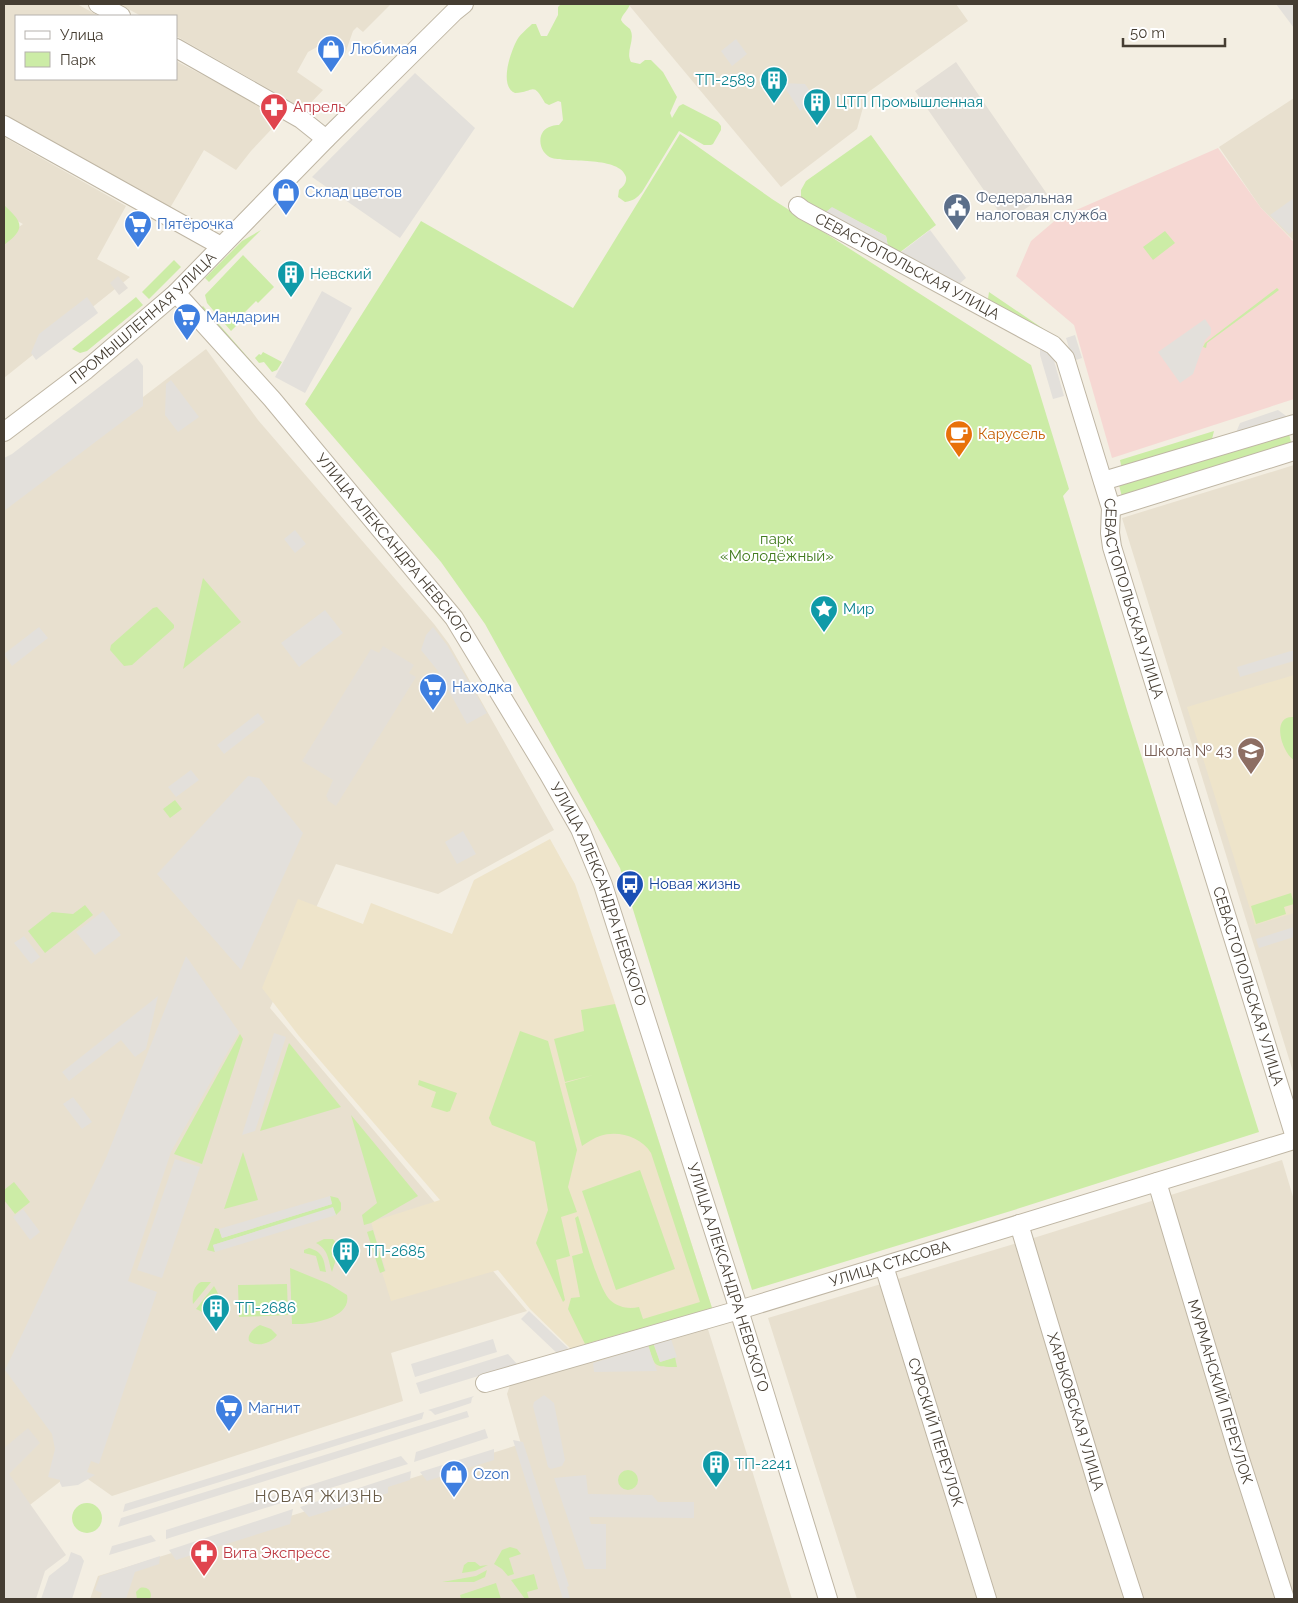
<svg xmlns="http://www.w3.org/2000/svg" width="1298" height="1603" font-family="Raleway,sans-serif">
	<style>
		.residential { fill: #e8e0cf }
		.industrial { fill: #e4dfd7 }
		.education { fill: #eee4ca }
		.medical { fill: #f6d8d3 }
		.green { fill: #cceca6 }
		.parking { fill: #e3e0db }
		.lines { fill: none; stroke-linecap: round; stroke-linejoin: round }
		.minor-casing { stroke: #bfb6a4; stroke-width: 20 }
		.minor { stroke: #fff; stroke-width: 18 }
		.labels { text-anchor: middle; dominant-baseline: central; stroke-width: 4; stroke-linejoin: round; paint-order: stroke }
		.shop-label { font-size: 15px; fill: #366cbe; stroke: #fff; text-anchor: start }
		.culture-label { font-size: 15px; fill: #0d838f; stroke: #fff; text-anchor: start }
		.health-label { font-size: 15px; fill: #be3a42; stroke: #fff; text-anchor: start }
		.service-label { font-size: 15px; fill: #4e5e75; stroke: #fff; text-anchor: start }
		.street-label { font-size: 15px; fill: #453d32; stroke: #fff }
		.food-label { font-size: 15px; fill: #c56008; stroke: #fff; text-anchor: start }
		.park-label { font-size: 15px; fill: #437c20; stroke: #fff }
		.education-label { font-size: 15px; fill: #785e54; stroke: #fff; text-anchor: end }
		.transit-label { font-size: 15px; fill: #164399; stroke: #fff; text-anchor: start }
		.neighbourhood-label { font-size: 16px; letter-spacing: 1px; fill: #695c48; stroke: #fff }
	</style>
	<rect width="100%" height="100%" fill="#f3eee2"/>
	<path class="residential" d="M4 4H77L99 16H16V79H176V61L281 116V119L251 151 236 170 204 150 170 208 66 153 4 117Z
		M119 4H391L363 32 357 27 353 31 345 54 324 43 308 52 297 72 323 90 306 108 295 104 176 36V16H141Z
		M628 4H956L968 21 867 93 857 129 781 187Z
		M1294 98V239L1293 240 1261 208 1219 147Z
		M4 137 126 206 97 259 130 277 4 378V238L23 224 4 214Z
		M206 349 258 420 434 624 449 644 554 830 438 894 336 864 270 1008 527 1311 391 1353 403 1401 112 1496 75 1470 4 1525V503Z
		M1294 465V1075L1122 518Z
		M1282 1160 1294 1200V1599H857L768 1318 1024 1241Z
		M707 1326 792 1599H90L98 1576 521 1444 507 1394 511 1382Z"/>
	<path class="industrial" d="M956 62 1047 194 1006 222 915 91Z
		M118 276 128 288 119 295 110 283Z
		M383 646 414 665 409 673 416 677 336 806 327 800 328 799 326 796 333 780 302 761 371 649 379 653Z
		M28 1428 40 1443 9 1474 66 1555 45 1571 36 1599H4V1448Z"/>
	<path class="education" d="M1294 675V913L1255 925 1187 707Z
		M550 839 575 884 614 1000 712 1308 571 1349 530 1309 498 1270 391 1301 382 1272 386 1271 371 1222 440 1200 299 1036 262 988 298 899 363 924 371 903 452 934 474 880Z"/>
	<path class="medical" d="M1218 148 1261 208 1293 241 1294 240V399L1112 458 1074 325 1016 276 1031 241 1058 218Z"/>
	<path class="green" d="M561 4H630C628 11 622 14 621 20 623 24 627 26 630 29 636 40 625 51 631 62L640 64 645 60H651L663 72 677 97 670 113 672 118 679 106 683 104 718 122 721 126V130L713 144 711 145H704L679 131 642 192C637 198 633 201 625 202L618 197 619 190C623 187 627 183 626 177 620 156 569 163 552 158 538 153 535 130 552 126 554 125 557 125 559 125L563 120 561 102 558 101 549 105 545 103C532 80 534 93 515 93 499 86 510 54 516 42 519 35 526 30 532 24H536L541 36H547L558 15V7Z
		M680 134 772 199 1031 365 1069 489 1063 496 1067 509 1127 710 1259 1132 1014 1210 752 1290 620 868 485 624 441 562 305 404 421 221 573 308Z
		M871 135 936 225 899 253 888 247 886 236 832 208 826 212 822 213 801 200V190L806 181Z
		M4 205C22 222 27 228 4 245Z
		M261 230 209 282 205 278 242 241Z
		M1165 231 1175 243 1153 260 1143 247Z
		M243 255 274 287 258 303 256 301 244 313 246 316 231 331 207 303 205 295Z
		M174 260 181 267 149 299 142 292Z
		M1277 288 1279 290 1207 343 1206 348 1203 347 1205 343Z
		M989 292 1048 332 1056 339 989 303 988 299Z
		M136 297 143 305 87 351 80 353 72 349Z
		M203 306 265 377 258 375 201 308Z
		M263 352 282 362 277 370 272 372 264 362 259 363 255 358 259 354 261 355Z
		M1214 431 1211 443 1122 470 1120 460Z
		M1289 434 1292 446 1122 497 1119 485Z
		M203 578 241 622 183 669Z
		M157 607 174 625V628L132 665 124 666 110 650 111 645 153 608Z
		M1294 717V760C1282 753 1270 715 1294 717Z
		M175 800 182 809 170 818 163 809Z
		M1291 893 1294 904 1284 907 1286 914 1256 924 1251 906Z
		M85 905 93 915 45 953 28 931 52 912 73 914Z
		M615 1004 712 1308 585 1344 568 1309 571 1298 580 1297 572 1256 583 1253 575 1218 578 1216C584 1234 599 1290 610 1300 619 1308 629 1309 639 1307L643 1319 700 1302 651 1153C641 1137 618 1130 600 1136 594 1138 588 1142 582 1146L565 1083 593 1075 565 1082 554 1039 584 1031 581 1010Z
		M520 1031 548 1041 577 1150 568 1187 577 1212 561 1217 570 1256 556 1260 565 1300 563 1302 536 1243 548 1210 535 1142 492 1125 489 1118Z
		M240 1034 243 1039 202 1164 174 1154Z
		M289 1043 341 1107 260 1131Z
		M419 1080 457 1093 450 1111 447 1112 431 1107 436 1092 418 1085Z
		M351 1115 418 1196 371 1223 364 1225 362 1215 377 1203Z
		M243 1152 258 1200 224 1209Z
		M640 1170 675 1269 616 1290 582 1191Z
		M14 1182 30 1202 15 1214 4 1200V1190Z
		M330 1196 338 1198 341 1203V1210L336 1215 333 1208 213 1245 215 1252 207 1250 215 1228 219 1229 222 1238 332 1204Z
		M373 1230 385 1271 380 1273 367 1232Z
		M324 1239H333L338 1245 337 1256 332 1272C328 1260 329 1250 316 1243Z
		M309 1248C323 1252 324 1259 326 1272L320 1271 316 1256 304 1253V1250Z
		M290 1268 329 1284 347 1295C352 1319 308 1325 292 1324Z
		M201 1282H211L193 1304C192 1296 193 1286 201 1282Z
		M287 1284 288 1315 239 1317 238 1285Z
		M214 1286C219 1295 225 1305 218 1314L209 1315 196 1309Z
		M260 1325 271 1329 277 1335C271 1343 258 1348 249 1341 247 1334 254 1328 260 1325Z
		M653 1343 660 1362 675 1357 677 1367C653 1367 655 1367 648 1344Z
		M618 1480a10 10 0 1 1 20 0a10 10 0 1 1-20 0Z
		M72 1518a15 15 0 1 1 30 0a15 15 0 1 1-30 0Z
		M510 1547 517 1549 521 1554 509 1558 514 1574 508 1576 502 1569 494 1564 502 1550Z
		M468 1562H475L480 1566 488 1565 475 1571 462 1573 464 1565Z
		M487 1570 485 1577 474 1582H442L476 1576Z
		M534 1574 538 1589 527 1592 529 1599H525L511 1580Z
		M496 1583 501 1599H461L460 1595Z
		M140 1588C148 1586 153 1592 150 1599H137L136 1592Z"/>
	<path class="parking" d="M1276 4H1294V28Z
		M736 39 747 54 732 66 721 51Z
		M415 73 475 128 400 238 312 177Z
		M782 83 805 84 816 100 800 111Z
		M1294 198V230L1289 234 1270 215Z
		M832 207 886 236 888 247 822 213 826 212Z
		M930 230 966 278 959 284 900 253Z
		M322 291 352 308 305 393 275 377Z
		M87 297 98 313 36 360 31 353 39 334Z
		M1205 319 1211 328V334L1205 340 1193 374 1180 383 1158 352Z
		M1075 335 1082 358 1073 361 1066 338Z
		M1040 344 1051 350 1064 396 1053 399 1040 355Z
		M137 358 143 366V406L4 511V458L12 454Z
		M171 380 199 417 178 432 165 415 166 384Z
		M1278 410 1289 418 1235 435 1240 423Z
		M295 530 306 544 295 553 284 539Z
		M325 610 343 633 299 667 281 643Z
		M39 627 48 638 12 666 4 654Z
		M433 627 447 645 487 713 467 724 438 671 421 650 426 635Z
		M1294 650V661L1240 677 1237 667Z
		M258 713 265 722 224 754 217 745Z
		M191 770 199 780 176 797 168 787Z
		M248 776 259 778 303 833 241 970 157 874Z
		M463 831 476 854 457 864 445 842Z
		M103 911 121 935 95 955 76 932Z
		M1294 927V937L1259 948 1256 939Z
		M24 936 40 957 31 964 14 943Z
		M186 956 239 1032 171 1152 128 1281 157 1292 99 1464 91 1461 87 1472 95 1475 78 1485 62 1487 60 1483V1480L48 1477 55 1449 52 1434 5 1370 106 1158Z
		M158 996 146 1049 135 1057 121 1040 69 1081 62 1072Z
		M274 1033 286 1037 255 1131 242 1135Z
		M73 1097 92 1122 82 1129 63 1104Z
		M175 1159 200 1167 162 1278 137 1270Z
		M330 1196 332 1204 222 1238 219 1229Z
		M333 1207 336 1215 215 1252 213 1245Z
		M23 1209 40 1232 30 1240 13 1217Z
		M529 1311 568 1348 560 1356 521 1319Z
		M493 1339 497 1352 415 1377 411 1364Z
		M671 1339 677 1357 660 1362 654 1344Z
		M648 1346 657 1371 594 1372 593 1363Z
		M508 1354 517 1364 420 1394 416 1383Z
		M544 1395 554 1403 565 1460 562 1466 551 1469 548 1467 533 1406 534 1402Z
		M474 1396 472 1398 471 1403 435 1415 431 1411 428 1410Z
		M467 1411 469 1417 118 1527 121 1518Z
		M424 1412 422 1419 123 1512 125 1504Z
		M485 1429 488 1438 414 1462 416 1452Z
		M513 1440 523 1442 569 1586 567 1587 570 1599H563Z
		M494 1449V1460L427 1481 420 1472Z
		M401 1456 408 1464 298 1498 301 1488Z
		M411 1471 410 1480 388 1487V1493L309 1517 300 1507Z
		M586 1475 588 1494 652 1495 658 1502H694V1518L589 1517 591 1524H606V1569H585L554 1478Z
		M285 1492 291 1500 166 1539V1530Z
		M293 1509 290 1524 176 1560 169 1550Z
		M151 1535 156 1541 109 1555 112 1546Z
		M71 1552 81 1556 84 1561 72 1599H41L49 1576 68 1561Z
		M160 1556 159 1564 135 1572 126 1599H100L102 1593 95 1590 100 1576Z"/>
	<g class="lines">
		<g class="minor-casing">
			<g id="minor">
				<path d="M98 4 121 16"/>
				<path d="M176 48 301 119 326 139"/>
				<path d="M4 125 221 246"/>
				<path id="s1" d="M798 206 803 210 1053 345 1065 358 1111 508 1110 533 1112 547 1294 1134"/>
				<path id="s2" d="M176 293 272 399 454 618 548 773 580 829 603 885 739 1310 828 1599"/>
				<path id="s3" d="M4 432 86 370 176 293 326 139 454 12 464 4"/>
				<path d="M1103 481 1294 424"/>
				<path d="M1111 508 1294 451"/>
				<path id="s4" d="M1157 1182 1240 1459 1285 1599"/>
				<path id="s5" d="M1019 1224 1102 1500 1134 1599"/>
				<path id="s6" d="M884 1266 987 1599"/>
				<path id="s7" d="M485 1383 739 1310 1294 1140"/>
			</g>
		</g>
		<use href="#minor" class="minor"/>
	</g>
	<defs>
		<g id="shop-pin" transform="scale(1.4375)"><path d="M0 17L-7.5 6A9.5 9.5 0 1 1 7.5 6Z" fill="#3f7fe0" stroke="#fff"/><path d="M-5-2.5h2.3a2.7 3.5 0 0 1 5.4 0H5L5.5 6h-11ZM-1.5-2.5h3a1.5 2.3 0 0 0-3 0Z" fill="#fff"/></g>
		<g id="building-pin" transform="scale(1.4375)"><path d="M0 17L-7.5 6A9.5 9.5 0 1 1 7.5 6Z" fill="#0f9aa8" stroke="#fff"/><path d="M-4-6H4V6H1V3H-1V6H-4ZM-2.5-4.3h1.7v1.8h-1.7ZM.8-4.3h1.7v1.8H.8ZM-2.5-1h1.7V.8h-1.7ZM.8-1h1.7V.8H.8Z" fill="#fff"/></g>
		<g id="pharmacy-pin" transform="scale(1.4375)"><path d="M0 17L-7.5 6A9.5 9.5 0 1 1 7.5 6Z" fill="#e0444e" stroke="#fff"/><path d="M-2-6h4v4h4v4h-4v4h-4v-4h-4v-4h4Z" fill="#fff"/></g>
		<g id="civic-pin" transform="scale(1.4375)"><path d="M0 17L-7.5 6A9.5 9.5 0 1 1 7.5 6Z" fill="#5c6f8a" stroke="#fff"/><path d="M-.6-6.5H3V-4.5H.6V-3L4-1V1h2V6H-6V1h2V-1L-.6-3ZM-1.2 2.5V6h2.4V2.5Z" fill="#fff"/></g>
		<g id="supermarket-pin" transform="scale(1.4375)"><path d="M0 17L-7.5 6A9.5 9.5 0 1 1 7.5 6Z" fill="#3f7fe0" stroke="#fff"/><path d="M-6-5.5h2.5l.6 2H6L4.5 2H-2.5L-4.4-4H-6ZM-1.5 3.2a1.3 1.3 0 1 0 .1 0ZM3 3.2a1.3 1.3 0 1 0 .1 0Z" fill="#fff"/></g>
		<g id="cafe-pin" transform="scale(1.4375)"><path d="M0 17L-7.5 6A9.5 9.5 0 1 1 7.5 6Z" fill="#e8710a" stroke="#fff"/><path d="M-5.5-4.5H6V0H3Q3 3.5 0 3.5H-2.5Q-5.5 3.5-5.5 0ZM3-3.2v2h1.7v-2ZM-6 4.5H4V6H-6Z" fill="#fff"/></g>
		<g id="sight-pin" transform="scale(1.4375)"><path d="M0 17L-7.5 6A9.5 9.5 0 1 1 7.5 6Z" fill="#0f9aa8" stroke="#fff"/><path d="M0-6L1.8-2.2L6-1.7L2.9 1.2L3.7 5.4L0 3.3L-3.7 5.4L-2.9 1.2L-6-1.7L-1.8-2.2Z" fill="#fff"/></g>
		<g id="school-pin" transform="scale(1.4375)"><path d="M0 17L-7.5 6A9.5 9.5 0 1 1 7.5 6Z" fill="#8d6e63" stroke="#fff"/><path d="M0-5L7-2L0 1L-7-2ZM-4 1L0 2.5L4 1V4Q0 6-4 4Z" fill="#fff"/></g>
		<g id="bus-pin" transform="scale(1.4375)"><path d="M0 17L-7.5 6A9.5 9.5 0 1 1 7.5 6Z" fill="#1a4fb4" stroke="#fff"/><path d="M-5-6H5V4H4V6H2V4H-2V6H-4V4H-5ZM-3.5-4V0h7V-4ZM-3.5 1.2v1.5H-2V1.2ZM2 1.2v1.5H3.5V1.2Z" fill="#fff"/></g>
	</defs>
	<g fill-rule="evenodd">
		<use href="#shop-pin" x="331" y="49"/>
		<use href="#building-pin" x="774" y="80"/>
		<use href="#building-pin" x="817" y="102"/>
		<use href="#pharmacy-pin" x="274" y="107"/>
		<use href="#shop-pin" x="286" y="192"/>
		<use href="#civic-pin" x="957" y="207"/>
		<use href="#supermarket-pin" x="138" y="224"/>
		<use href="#building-pin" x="291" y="274"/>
		<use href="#supermarket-pin" x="187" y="317"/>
		<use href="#cafe-pin" x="959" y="434"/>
		<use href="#sight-pin" x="824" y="609"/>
		<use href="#supermarket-pin" x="433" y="687"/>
		<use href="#school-pin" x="1251" y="751"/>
		<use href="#bus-pin" x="630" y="884"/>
		<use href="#building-pin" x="346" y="1251"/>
		<use href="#building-pin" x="216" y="1308"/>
		<use href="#supermarket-pin" x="229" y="1408"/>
		<use href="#building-pin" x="716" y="1464"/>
		<use href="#shop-pin" x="454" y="1474"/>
		<use href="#pharmacy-pin" x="204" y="1553"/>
	</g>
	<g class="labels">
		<g class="shop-label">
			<text x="350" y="49">Любимая</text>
			<text x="305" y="192">Склад цветов</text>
			<text x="157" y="224">Пятёрочка</text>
			<text x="206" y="317">Мандарин</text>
			<text x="452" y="687">Находка</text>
			<text x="248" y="1408">Магнит</text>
			<text x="473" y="1474">Ozon</text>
		</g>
		<g class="culture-label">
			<text x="755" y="80" text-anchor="end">ТП-2589</text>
			<text x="836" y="102">ЦТП Промышленная</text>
			<text x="310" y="274">Невский</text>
			<text x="843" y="609">Мир</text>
			<text x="365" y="1251">ТП-2685</text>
			<text x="235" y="1308">ТП-2686</text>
			<text x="735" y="1464">ТП-2241</text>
		</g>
		<g class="health-label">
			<text x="293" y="107">Апрель</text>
			<text x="223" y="1553">Вита Экспресс</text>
		</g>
		<g class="service-label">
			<text x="976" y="198">Федеральная<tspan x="976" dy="17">налоговая служба</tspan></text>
		</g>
		<g class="street-label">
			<text stroke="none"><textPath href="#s1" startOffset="125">СЕВАСТОПОЛЬСКАЯ УЛИЦА</textPath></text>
			<text stroke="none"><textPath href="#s3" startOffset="180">ПРОМЫШЛЕННАЯ УЛИЦА</textPath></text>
			<text stroke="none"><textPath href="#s2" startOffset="336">УЛИЦА АЛЕКСАНДРА НЕВСКОГО</textPath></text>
			<text stroke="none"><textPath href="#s1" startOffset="559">СЕВАСТОПОЛЬСКАЯ УЛИЦА</textPath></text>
			<text stroke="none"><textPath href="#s2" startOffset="741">УЛИЦА АЛЕКСАНДРА НЕВСКОГО</textPath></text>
			<text stroke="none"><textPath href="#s1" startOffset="964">СЕВАСТОПОЛЬСКАЯ УЛИЦА</textPath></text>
			<text stroke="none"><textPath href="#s7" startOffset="422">УЛИЦА СТАСОВА</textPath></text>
			<text stroke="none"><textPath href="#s2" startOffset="1146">УЛИЦА АЛЕКСАНДРА НЕВСКОГО</textPath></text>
			<text stroke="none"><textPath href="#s4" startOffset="219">МУРМАНСКИЙ ПЕРЕУЛОК</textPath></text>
			<text stroke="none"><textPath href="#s5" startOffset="196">ХАРЬКОВСКАЯ УЛИЦА</textPath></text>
			<text stroke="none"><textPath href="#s6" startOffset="174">СУРСКИЙ ПЕРЕУЛОК</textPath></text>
		</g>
		<g class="food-label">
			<text x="978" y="434">Карусель</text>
		</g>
		<g class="park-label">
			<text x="777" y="539">парк<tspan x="777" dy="17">«Молодёжный»</tspan></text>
		</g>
		<g class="education-label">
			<text x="1232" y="751">Школа № 43</text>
		</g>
		<g class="transit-label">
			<text x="649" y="884">Новая жизнь</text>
		</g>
		<g class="neighbourhood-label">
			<text x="319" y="1496">НОВАЯ ЖИЗНЬ</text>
		</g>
	</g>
	<rect width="1298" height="1603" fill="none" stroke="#453d32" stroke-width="10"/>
	<rect x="15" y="15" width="162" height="65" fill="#ffffff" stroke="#b5b1ad"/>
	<rect x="25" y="31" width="25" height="8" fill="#ffffff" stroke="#b5b1ad"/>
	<text x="60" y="40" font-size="15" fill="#453d32">Улица</text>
	<rect x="25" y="52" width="25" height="15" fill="#cceca6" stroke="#b5b1ad"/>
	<text x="60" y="65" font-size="15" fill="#453d32">Парк</text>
	<path d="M1123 38v8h102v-8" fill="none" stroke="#453d32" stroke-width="2.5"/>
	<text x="1130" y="38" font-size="15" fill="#453d32" stroke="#ffffff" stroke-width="4" paint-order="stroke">50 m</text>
</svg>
